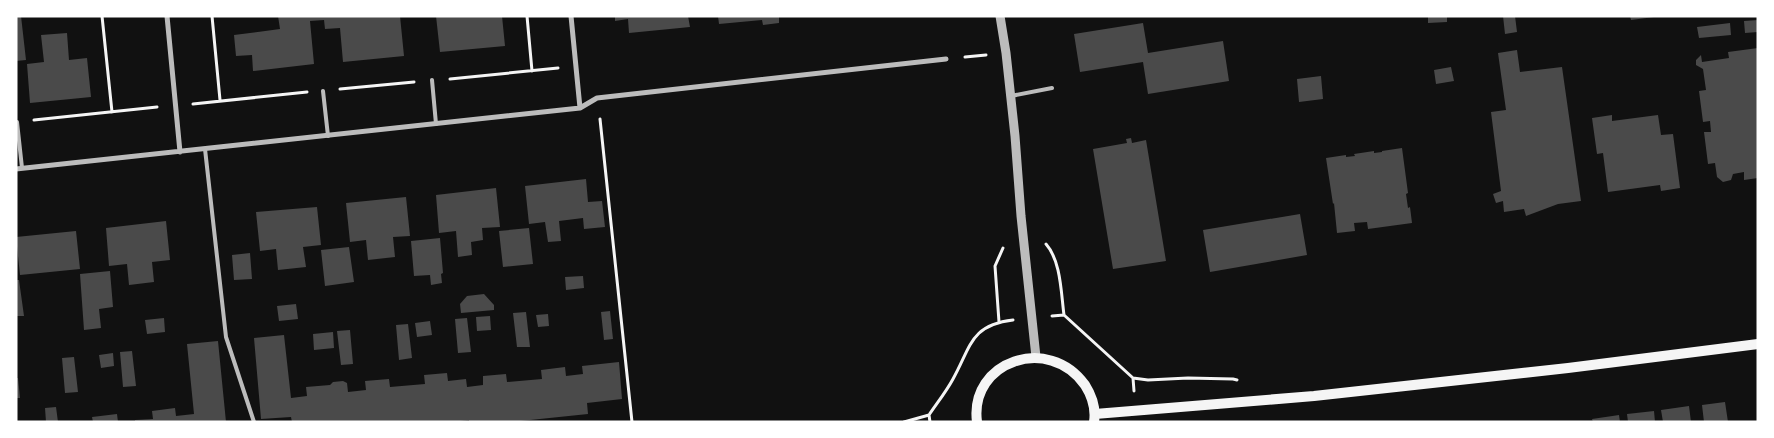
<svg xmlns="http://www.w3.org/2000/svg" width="1774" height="438" font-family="Commissioner,sans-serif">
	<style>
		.building { fill: #4a4a4a }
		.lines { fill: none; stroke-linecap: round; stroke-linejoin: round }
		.path { stroke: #f5f5f5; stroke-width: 3 }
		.service { stroke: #bcbcbc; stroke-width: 4 }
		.minor { stroke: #bcbcbc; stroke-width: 5 }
		.tertiary { stroke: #bcbcbc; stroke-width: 9 }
		.secondary { stroke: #f5f5f5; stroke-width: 10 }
	</style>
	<rect width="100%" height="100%" fill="#111"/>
	<path class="building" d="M16 16H21L26 60 16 61Z
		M278 16H400L404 56 343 62 340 28 325 29 324 20 310 21 314 64 253 71 252 55 236 56 234 35 280 29Z
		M436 16H502L505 46 440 52Z
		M615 16H688L690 27 629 33 628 19 615 21Z
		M718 16H779V23L763 25 762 20 719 24Z
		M1428 16H1447V22L1428 23Z
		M1503 16H1515L1517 32 1505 34Z
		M1630 16H1654V17L1631 20Z
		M1758 20V32L1745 33 1744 21Z
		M1143 23 1148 53 1223 41 1229 81 1148 94 1143 62 1080 72 1074 34Z
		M1730 23 1731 35 1699 38 1697 27Z
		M67 33 69 60 87 58 91 97 30 103 27 64 44 62 41 35Z
		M1758 48V178L1744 180V172L1733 174 1731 180 1723 182 1717 177 1715 163 1708 164 1704 132H1711L1710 121 1703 122 1699 91 1706 90 1703 69 1696 65V60L1701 55 1702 62 1729 58 1728 52Z
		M1517 50 1520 72 1562 67 1581 201 1558 204 1526 216 1524 209 1504 212 1503 201 1496 203 1493 194 1501 191 1491 112 1506 110 1498 53Z
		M1451 67 1454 81 1436 84 1434 70Z
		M1321 76 1323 99 1299 102 1297 79Z
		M1612 115V121L1658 115 1661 135 1673 134 1680 188 1661 191 1660 185 1608 192 1603 153 1597 154 1592 118Z
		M1131 138 1132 143 1146 140 1166 261 1113 269 1093 149 1127 143 1126 139Z
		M1402 148 1408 193 1406 194 1408 208 1410 207 1412 223 1368 229 1367 222 1354 223 1355 231 1337 233 1334 203 1333 204 1326 158 1346 155V157L1355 156 1354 154 1374 151V153L1382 152V151Z
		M586 179 588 202 602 201 605 227 584 229 583 218 559 221 561 241 548 242 545 222 529 224 525 186Z
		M496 188 500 227 482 228 483 240 471 242 472 255 458 257 456 231 439 233 436 195Z
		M406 197 410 236 393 237 395 257 368 260 366 240 350 242 346 203Z
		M317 207 321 245 303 247 306 267 278 270 276 249 260 251 256 212Z
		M1300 214 1307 255 1210 272 1203 230Z
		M166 221 170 260 152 262 154 282 129 285 127 264 109 266 106 228Z
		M529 228 533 264 503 267 499 231Z
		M76 231 80 269 20 275 16 237Z
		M440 238 443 273 441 274 442 283 431 285 430 275 414 276 411 241Z
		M349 247 354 282 325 286 321 250Z
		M250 253 252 279 234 280 232 255Z
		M110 271 113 307 99 309 101 328 84 330 80 274Z
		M583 276 584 288 566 290 565 277Z
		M16 280H19L24 316H16Z
		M484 294 494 305V310L461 313 460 304 467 296Z
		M296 304 298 319 279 321 277 306Z
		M610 311 613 339 604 340 601 312Z
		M526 312 530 347H517L513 313Z
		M548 314 549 326 538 327 536 315Z
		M490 316 491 330 477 331 476 317Z
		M164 318 165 332 147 334 145 320Z
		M467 318 471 352 458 353 455 319Z
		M430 321 432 335 417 337 415 323Z
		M408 324 412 358 399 360 396 325Z
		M350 330 353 364 341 365 337 331Z
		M333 332 334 348 314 350 313 334Z
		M284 335 291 398 307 396 306 387 330 385 333 382 343 381 347 383 348 392 366 390 365 381 389 379 390 387 425 384 424 375 447 373 448 381 466 379 467 387 483 385V376L506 374 507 382 542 379 541 370 565 367 566 376 583 374 582 366 619 362 622 399 587 403 588 414 511 422H469V420L452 422H292L291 417 261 419 254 338Z
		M218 341 226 422H135V420L153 419 152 411 175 408 176 416 194 414 187 344Z
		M132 351 136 386 123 387 120 352Z
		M113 353 114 366 101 368 99 355Z
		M74 357 78 392 65 393 62 358Z
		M16 378H18L20 398H16Z
		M1725 402 1728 422H1704L1702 405Z
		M1689 406 1691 422H1663L1661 410Z
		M56 407 58 422H46L45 408Z
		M1654 411 1655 422H1628L1627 414Z
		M117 414 118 422H93L92 417Z
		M1619 415 1620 422H1593L1592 419Z"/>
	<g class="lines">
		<path class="path" d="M102 16 112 112
			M212 16 220 100
			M527 16 532 71
			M965 57 986 55
			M450 79 558 68
			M340 89 414 82
			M193 104 307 92
			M600 119 632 422
			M34 120 157 107
			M1046 244C1061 261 1061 293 1064 315
			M1052 316 1064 315 1133 378 1134 391
			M999 322 995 266 1003 248
			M1133 378 1148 380 1188 378 1233 379 1237 380
			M904 422 929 415
			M930 422 929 415C937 403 946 392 953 379 971 347 970 325 1013 320"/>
		<path class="service" d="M432 80 436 124
			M323 91 328 136
			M1011 96 1052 88
			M17 122 22 168
			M205 149 226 337 254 422"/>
		<path class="minor" d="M167 16 180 152
			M571 16 580 108
			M16 169 580 108 597 98 946 59"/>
		<path class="tertiary" d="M1000 16 1006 53 1015 136 1021 216 1036 357"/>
		<path class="secondary" d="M1095 414 1314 396 1568 368 1758 344
			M977 422C969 361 1049 334 1085 385 1092 396 1096 409 1094 422"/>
	</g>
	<rect width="1774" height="438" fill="none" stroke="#ffffff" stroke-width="35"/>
</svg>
